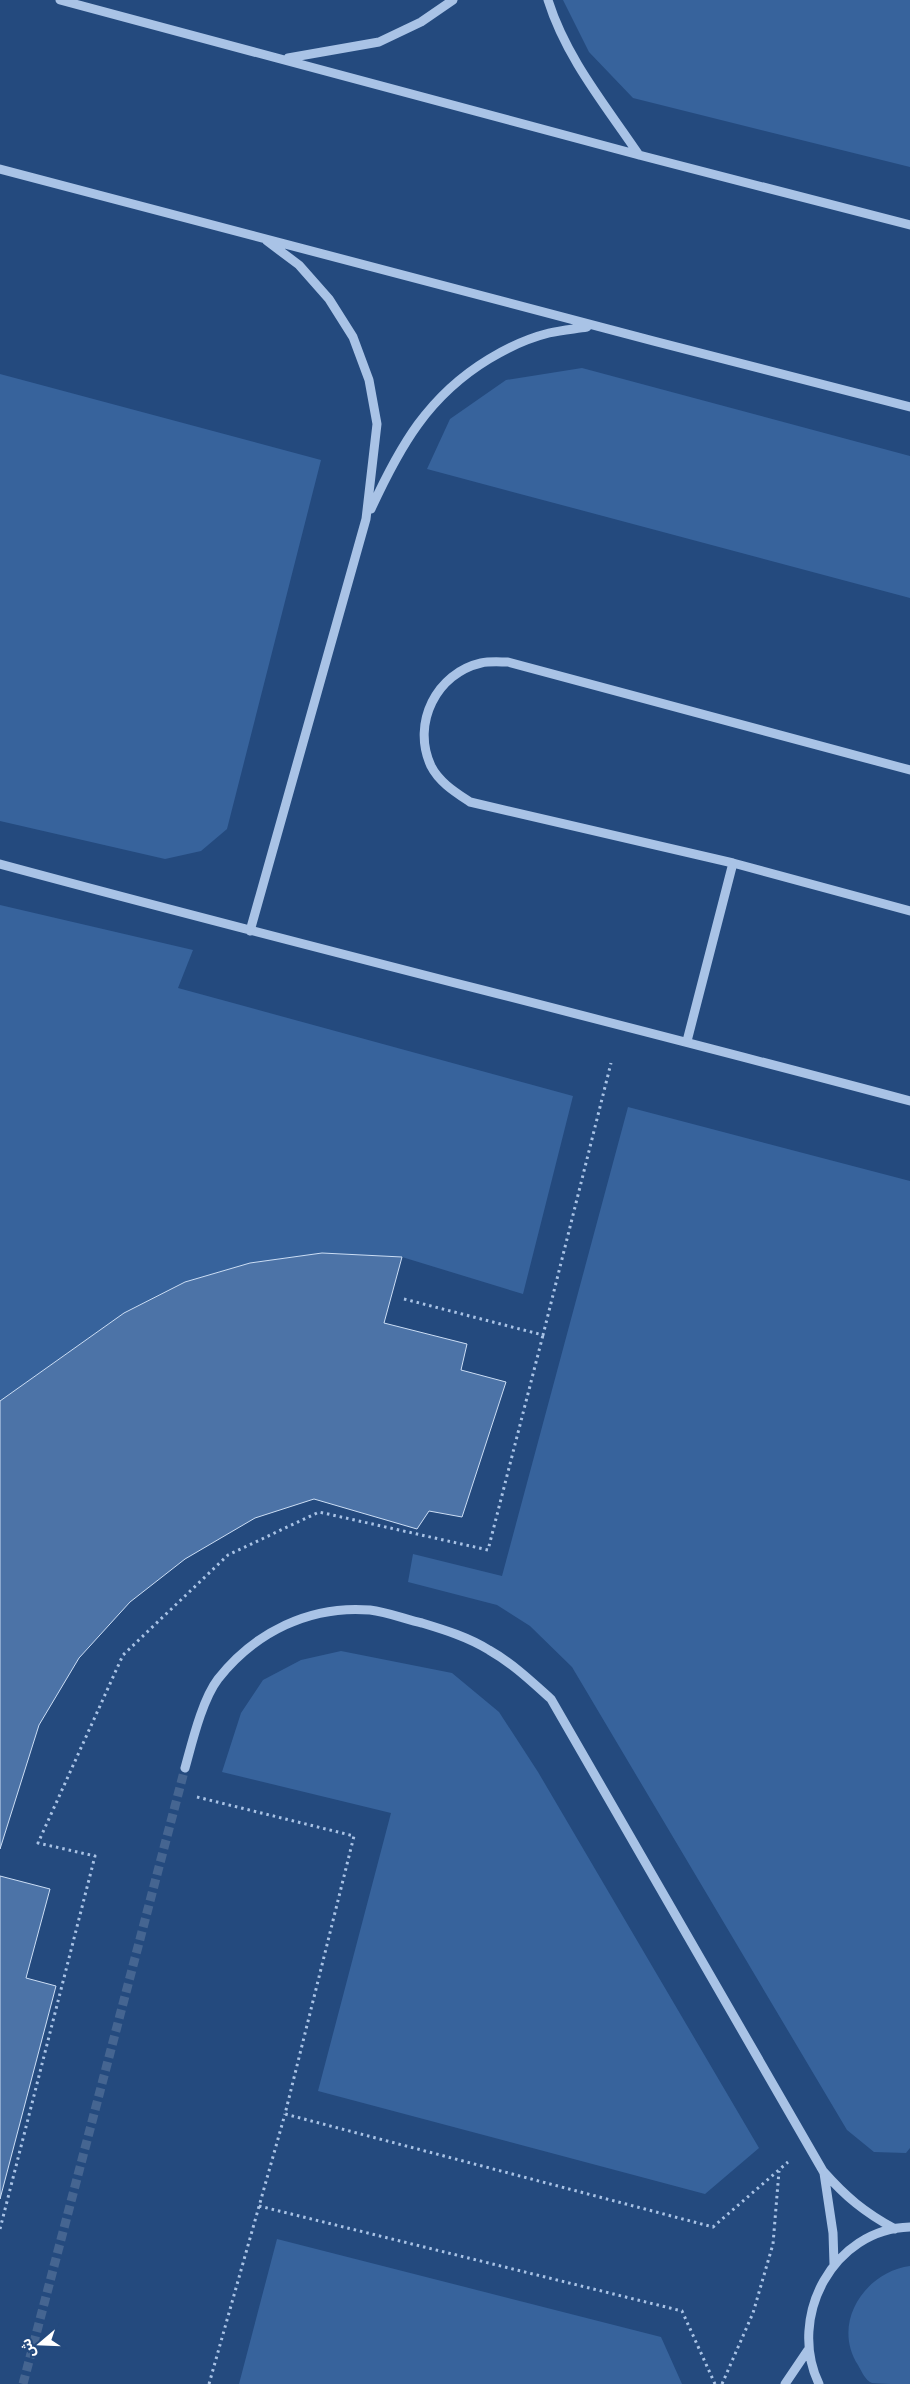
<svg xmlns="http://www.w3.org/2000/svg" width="910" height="2384" font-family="Commissioner,'Noto Sans Arabic',sans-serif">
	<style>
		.green { fill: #37639c }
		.building { fill: #4c73a7; stroke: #ccdef5 }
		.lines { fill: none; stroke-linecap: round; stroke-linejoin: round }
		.minor-tunnel { stroke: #456591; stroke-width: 9; stroke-dasharray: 9 4.5; stroke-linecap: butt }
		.path { stroke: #a9c3e6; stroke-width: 3; stroke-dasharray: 2.5 4; stroke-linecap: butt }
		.minor { stroke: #a9c3e6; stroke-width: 9 }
	</style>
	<rect width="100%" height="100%" fill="#244a7e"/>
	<path class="green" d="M563 0H910V167L633 98 589 52Z
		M582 368 910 456V598L427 469 450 419 506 380Z
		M0 374 321 460 227 829 201 851 165 859 0 821Z
		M0 905 193 950 178 988 573 1096 523 1294 402 1257 322 1253 250 1263 185 1282 124 1313 0 1401Z
		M628 1107 910 1181V2148L906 2153 874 2152 847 2130 572 1667 530 1626 497 1605 408 1582 413 1554 502 1576Z
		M341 1651 452 1673 499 1712 538 1772 759 2148 705 2194 318 2091 391 1813 222 1772 241 1713 263 1680 301 1660Z
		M277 2239 661 2337 682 2384H239Z
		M910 2266V2384C900 2384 881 2384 872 2383 865 2380 862 2372 858 2365 831 2323 865 2272 910 2266Z"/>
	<path class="building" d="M322 1253 402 1257 384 1323 467 1344 461 1370 506 1382 462 1517 429 1511 417 1529 314 1499 255 1518 185 1559 130 1602 79 1658 39 1725 0 1849V1401L124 1313 185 1282 250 1263Z
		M0 1876 50 1889 26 1978 56 1986 0 2199Z"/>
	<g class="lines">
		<path class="minor-tunnel" d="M23 2384 185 1768"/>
		<path class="path" d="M404 1299 543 1335 611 1063
			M197 1797 354 1836 285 2114 713 2227 788 2162
			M259 2206 682 2311 715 2384
			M0 2229 95 1856 38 1843 123 1655 228 1555 319 1512 488 1550 543 1335
			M209 2384 285 2114
			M722 2384 753 2313 773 2244 779 2171"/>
		<path class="minor" d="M60 0 639 155 910 225
			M548 0C566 58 606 106 639 155
			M288 58 379 42 421 22 453 0
			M0 169C303 248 606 330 910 407
			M371 509C400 446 428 396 489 359 507 348 529 338 549 333 562 330 575 329 587 327
			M910 770 508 662C500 662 490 661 481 663 437 673 411 723 431 766 439 782 455 792 470 802L733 863 910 911
			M0 864C303 946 607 1020 910 1101
			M250 931 366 519 377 424 369 380 353 337 329 299 299 265 267 241
			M687 1041 733 863
			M185 1768C192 1743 202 1700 218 1679 255 1632 310 1605 370 1610 387 1612 405 1619 422 1623 445 1630 468 1637 489 1650 512 1663 531 1681 551 1699L823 2171C846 2197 864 2212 895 2229
			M824 2173 833 2233 834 2264
			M785 2384 808 2350
			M819 2384C787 2317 833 2229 910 2227"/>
	</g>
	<g transform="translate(40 2344) rotate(251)" stroke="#244a7e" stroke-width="4" paint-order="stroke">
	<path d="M0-4L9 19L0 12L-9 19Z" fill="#ffffff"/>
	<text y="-8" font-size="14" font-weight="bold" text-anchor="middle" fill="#ffffff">ش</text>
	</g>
</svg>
